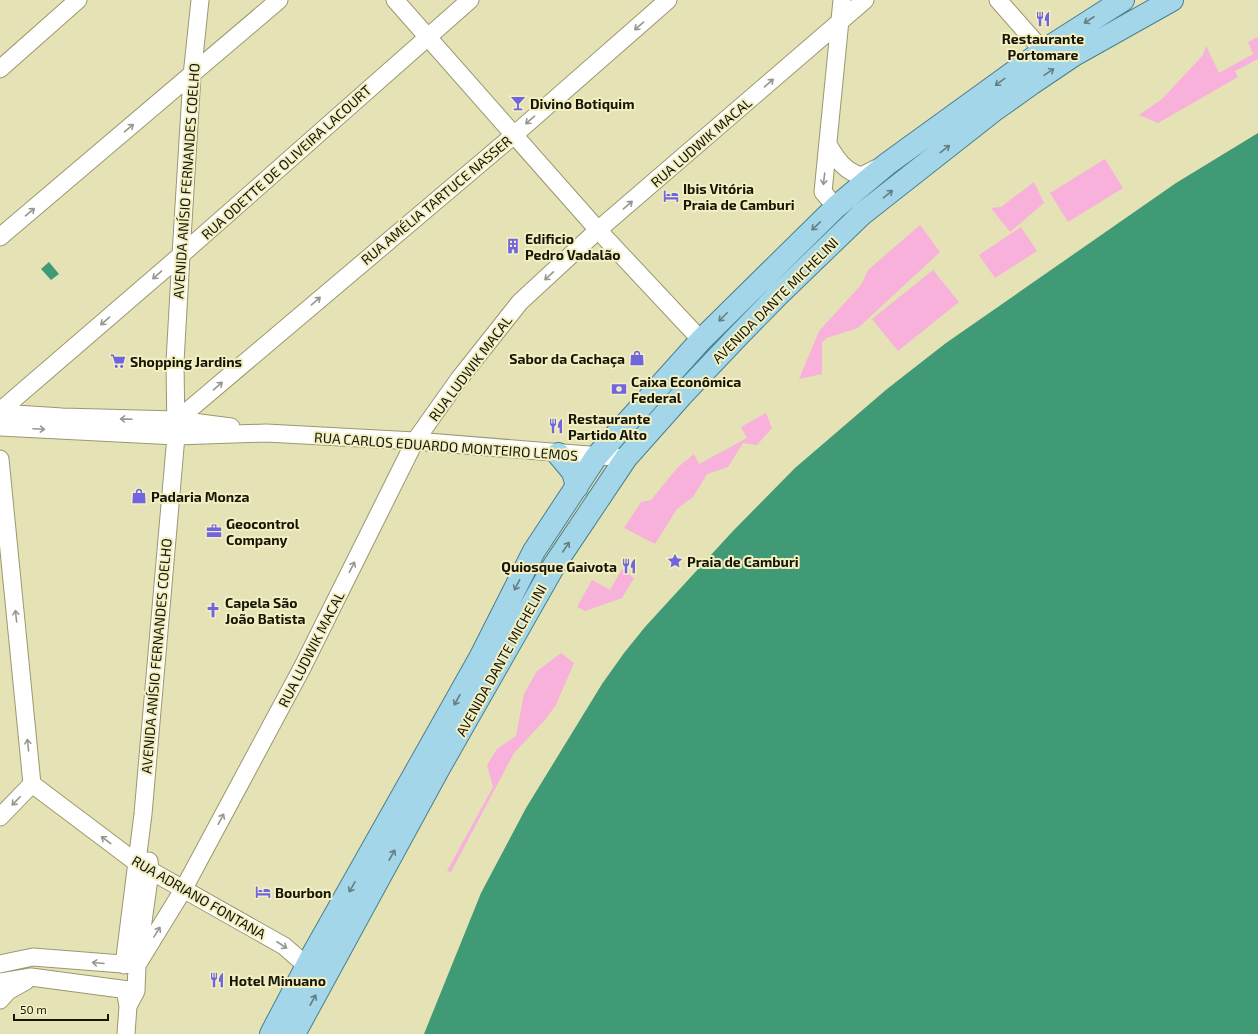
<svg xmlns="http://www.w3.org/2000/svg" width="1258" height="1034" font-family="'Exo 2',sans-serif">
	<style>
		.green { fill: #f8b1da }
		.water { fill: #409a75 }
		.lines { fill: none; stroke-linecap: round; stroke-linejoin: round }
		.minor-casing { stroke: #9b986f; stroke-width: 19 }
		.major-casing { stroke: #4a808e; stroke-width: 24 }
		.minor { stroke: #fff; stroke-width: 17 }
		.major { stroke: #a3d6e8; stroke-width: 22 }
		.oneway { stroke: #647f82 }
		.oneway2 { stroke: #97968f }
		.labels { text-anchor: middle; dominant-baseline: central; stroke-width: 4; stroke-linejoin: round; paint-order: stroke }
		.poi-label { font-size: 14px; font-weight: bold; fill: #171506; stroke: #f2efc3; text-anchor: start }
		.street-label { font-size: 14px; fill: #171506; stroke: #f2efc3 }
	</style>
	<rect width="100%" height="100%" fill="#e5e2b6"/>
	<path class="green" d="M1258 37V59L1235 71 1238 77 1158 123 1139 115 1162 99 1203 55 1206 46 1219 73 1253 54 1248 42Z
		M1105 159 1123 188 1068 222 1050 193Z
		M1034 182 1044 203 1010 232 991 208 1001 207Z
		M920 225 940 252 858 328 826 338 822 343V374L799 379 819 331 861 285 868 270Z
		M1021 227 1037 251 995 278 979 255Z
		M933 270 959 302 898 351 872 319Z
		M766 413 772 428 757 445 743 443 728 467 707 474 693 497 677 509 655 544 624 528 641 502 651 500 678 467 694 454 699 464 747 438 741 427Z
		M622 569 634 578 622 598 585 611 577 607 592 580 610 590Z
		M561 653 574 663 556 705 544 721 514 753 451 872 447 871 493 787 487 765 497 749 516 736 524 694 537 671Z"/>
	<path class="water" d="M1258 133V1034H424L481 893 526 808 602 684 624 653 645 627 732 532 795 468 887 389 946 343 1176 183Z
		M49 262 59 274 51 280 41 269Z"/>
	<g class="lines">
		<g class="minor-casing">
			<path id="minor" d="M395 0 598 230 701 340
				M998 0 1043 51
				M0 69 78 0
				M829 146C837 160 845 171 861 176L879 167
				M836 207 823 192 842 0
				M0 237 279 0
				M0 411 181 255 470 0
				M0 413 62 417 177 420 231 427
				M177 420 514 135 668 0
				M0 427 176 436 266 433 415 441 626 458
				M0 459 32 784
				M32 784 137 863 284 946 307 966
				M0 817 32 784
				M0 964 33 957 135 965
				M124 965 143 814 176 436 175 362 181 255 192 76 200 0
				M137 965 183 890 302 668 415 441 459 379 520 302 598 230 865 0
				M0 982 31 977 136 991
				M126 995 128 1006 126 1034
				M0 1000 8 991 26 981
				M128 1006 136 991 137 965 150 871 149 861"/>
		</g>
		<g class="major-casing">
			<path id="major" d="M558 454 573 472 577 487
				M271 1034 312 956 480 658 534 551 596 457 701 340 836 207 887 164 1043 51 1123 0
				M294 1034 439 768 555 564 626 458 682 395 738 336 778 295 862 214 993 111 1031 84 1074 55 1172 0"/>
		</g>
		<use href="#minor" class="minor"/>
		<use href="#major" class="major"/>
	</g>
	<defs><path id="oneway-shaft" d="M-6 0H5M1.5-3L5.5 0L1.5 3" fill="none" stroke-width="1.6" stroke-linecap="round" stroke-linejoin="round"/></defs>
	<g class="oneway">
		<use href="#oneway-shaft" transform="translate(1089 20) rotate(147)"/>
		<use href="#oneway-shaft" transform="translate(1049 72) rotate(-34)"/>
		<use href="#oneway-shaft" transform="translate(1000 82) rotate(144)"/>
		<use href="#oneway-shaft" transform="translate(945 149) rotate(-38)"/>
		<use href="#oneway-shaft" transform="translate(888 194) rotate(-39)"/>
		<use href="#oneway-shaft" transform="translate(816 226) rotate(136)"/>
		<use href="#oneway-shaft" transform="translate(723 317) rotate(135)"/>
		<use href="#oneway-shaft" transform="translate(566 547) rotate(-56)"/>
		<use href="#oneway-shaft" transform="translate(517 585) rotate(117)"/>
		<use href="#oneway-shaft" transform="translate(457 700) rotate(119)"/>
		<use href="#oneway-shaft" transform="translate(392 855) rotate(-61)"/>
		<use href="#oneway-shaft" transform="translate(352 887) rotate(120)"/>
		<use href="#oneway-shaft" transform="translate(313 1000) rotate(-61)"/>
	</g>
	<g class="oneway2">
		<use href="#oneway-shaft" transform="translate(639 26) rotate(139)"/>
		<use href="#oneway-shaft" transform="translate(769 83) rotate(-41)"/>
		<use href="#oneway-shaft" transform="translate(530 120) rotate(139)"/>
		<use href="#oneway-shaft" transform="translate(129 128) rotate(-40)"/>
		<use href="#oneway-shaft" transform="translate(824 179) rotate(97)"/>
		<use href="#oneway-shaft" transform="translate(628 205) rotate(-41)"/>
		<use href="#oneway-shaft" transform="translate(30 212) rotate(-40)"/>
		<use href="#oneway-shaft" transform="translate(157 275) rotate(139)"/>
		<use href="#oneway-shaft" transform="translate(549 276) rotate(137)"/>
		<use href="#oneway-shaft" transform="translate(316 301) rotate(-41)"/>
		<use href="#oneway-shaft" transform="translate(105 321) rotate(139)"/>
		<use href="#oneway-shaft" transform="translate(218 386) rotate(-41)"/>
		<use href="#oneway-shaft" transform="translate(126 419) rotate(-178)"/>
		<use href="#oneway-shaft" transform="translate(39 429) rotate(3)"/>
		<use href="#oneway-shaft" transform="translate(352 567) rotate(-63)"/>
		<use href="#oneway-shaft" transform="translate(16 616) rotate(-96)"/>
		<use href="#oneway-shaft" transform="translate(28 745) rotate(-96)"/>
		<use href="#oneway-shaft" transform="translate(16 801) rotate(134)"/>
		<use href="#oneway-shaft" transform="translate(221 819) rotate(-62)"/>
		<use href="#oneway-shaft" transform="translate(106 840) rotate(-143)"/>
		<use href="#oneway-shaft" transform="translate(157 932) rotate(-58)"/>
		<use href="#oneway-shaft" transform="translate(282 945) rotate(33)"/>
		<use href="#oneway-shaft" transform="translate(98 963) rotate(-175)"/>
	</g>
	<defs>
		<g id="restaurant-bare" transform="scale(1.2)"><path d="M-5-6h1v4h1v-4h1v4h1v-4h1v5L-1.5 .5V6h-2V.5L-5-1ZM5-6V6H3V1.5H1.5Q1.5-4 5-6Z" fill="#7164df" stroke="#f2efc3" stroke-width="2.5" paint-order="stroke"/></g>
		<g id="bar-bare" transform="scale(1.2)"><path d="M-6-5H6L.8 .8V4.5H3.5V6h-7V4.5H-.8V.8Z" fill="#7164df" stroke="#f2efc3" stroke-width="2.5" paint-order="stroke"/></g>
		<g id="hotel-bare" transform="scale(1.2)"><path d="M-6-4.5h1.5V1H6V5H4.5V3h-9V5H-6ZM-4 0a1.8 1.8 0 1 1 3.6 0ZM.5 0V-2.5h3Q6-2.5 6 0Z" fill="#7164df" stroke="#f2efc3" stroke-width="2.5" paint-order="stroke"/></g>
		<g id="building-bare" transform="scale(1.2)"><path d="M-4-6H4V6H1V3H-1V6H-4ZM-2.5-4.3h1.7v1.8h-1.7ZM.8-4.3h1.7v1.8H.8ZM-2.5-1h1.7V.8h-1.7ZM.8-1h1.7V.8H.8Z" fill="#7164df" stroke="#f2efc3" stroke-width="2.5" paint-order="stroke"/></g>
		<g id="shop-bare" transform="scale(1.2)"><path d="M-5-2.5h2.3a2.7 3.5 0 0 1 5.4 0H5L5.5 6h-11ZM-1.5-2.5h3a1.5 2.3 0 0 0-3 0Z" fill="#7164df" stroke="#f2efc3" stroke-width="2.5" paint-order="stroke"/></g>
		<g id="supermarket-bare" transform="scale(1.2)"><path d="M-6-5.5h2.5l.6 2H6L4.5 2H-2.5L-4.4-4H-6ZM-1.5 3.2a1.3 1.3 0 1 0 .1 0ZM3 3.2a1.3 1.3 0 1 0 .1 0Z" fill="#7164df" stroke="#f2efc3" stroke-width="2.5" paint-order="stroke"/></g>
		<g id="bank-bare" transform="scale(1.2)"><path d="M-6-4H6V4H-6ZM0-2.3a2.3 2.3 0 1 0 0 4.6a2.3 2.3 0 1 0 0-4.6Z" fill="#7164df" stroke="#f2efc3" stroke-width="2.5" paint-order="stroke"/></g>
		<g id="office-bare" transform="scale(1.2)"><path d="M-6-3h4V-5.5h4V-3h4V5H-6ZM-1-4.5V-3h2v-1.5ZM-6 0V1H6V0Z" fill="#7164df" stroke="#f2efc3" stroke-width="2.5" paint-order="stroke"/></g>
		<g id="sight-bare" transform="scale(1.2)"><path d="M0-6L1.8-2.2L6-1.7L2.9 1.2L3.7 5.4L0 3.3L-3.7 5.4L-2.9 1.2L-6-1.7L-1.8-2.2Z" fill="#7164df" stroke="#f2efc3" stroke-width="2.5" paint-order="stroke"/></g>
		<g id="church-bare" transform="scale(1.2)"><path d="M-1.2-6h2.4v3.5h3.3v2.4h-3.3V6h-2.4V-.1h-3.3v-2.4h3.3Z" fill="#7164df" stroke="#f2efc3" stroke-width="2.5" paint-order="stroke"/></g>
	</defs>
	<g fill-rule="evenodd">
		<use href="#restaurant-bare" x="1043" y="19"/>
		<use href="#bar-bare" x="518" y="103"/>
		<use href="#hotel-bare" x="671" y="196"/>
		<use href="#building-bare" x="513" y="246"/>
		<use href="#shop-bare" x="637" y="358"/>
		<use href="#supermarket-bare" x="118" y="361"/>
		<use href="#bank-bare" x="619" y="389"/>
		<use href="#restaurant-bare" x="556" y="426"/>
		<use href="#shop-bare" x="139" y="496"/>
		<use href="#office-bare" x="214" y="531"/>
		<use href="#sight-bare" x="675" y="561"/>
		<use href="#restaurant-bare" x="629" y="566"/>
		<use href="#church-bare" x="213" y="610"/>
		<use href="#hotel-bare" x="263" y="892"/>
		<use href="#restaurant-bare" x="217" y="980"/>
	</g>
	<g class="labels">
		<g class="poi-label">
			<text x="1043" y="38" text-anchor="middle">Restaurante<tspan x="1043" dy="16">Portomare</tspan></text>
			<text x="530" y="103">Divino Botiquim</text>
			<text x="683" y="188">Ibis Vitória<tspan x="683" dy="16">Praia de Camburi</tspan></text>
			<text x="525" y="238">Edificio<tspan x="525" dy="16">Pedro Vadalão</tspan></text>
			<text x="625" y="358" text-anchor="end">Sabor da Cachaça</text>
			<text x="130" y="361">Shopping Jardins</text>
			<text x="631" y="381">Caixa Econômica<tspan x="631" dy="16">Federal</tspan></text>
			<text x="568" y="418">Restaurante<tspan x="568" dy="16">Partido Alto</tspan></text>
			<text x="151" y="496">Padaria Monza</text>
			<text x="226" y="523">Geocontrol<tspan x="226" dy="16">Company</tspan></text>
			<text x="687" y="561">Praia de Camburi</text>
			<text x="617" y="566" text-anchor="end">Quiosque Gaivota</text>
			<text x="225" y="602">Capela São<tspan x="225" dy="16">João Batista</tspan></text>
			<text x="275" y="892">Bourbon</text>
			<text x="229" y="980">Hotel Minuano</text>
		</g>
		<g class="street-label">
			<text transform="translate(701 142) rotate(-41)">RUA LUDWIK MACAL</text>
			<text transform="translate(286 162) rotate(-42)">RUA ODETTE DE OLIVEIRA LACOURT</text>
			<text transform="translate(186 181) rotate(-86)">AVENIDA ANÍSIO FERNANDES COELHO</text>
			<text transform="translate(436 200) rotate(-40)">RUA AMÉLIA TARTUCE NASSER</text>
			<text transform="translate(775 300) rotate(-45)">AVENIDA DANTE MICHELINI</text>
			<text transform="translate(470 368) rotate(-53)">RUA LUDWIK MACAL</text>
			<text transform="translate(446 446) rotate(4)">RUA CARLOS EDUARDO MONTEIRO LEMOS</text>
			<text transform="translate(311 649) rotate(-63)">RUA LUDWIK MACAL</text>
			<text transform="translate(156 656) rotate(-85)">AVENIDA ANÍSIO FERNANDES COELHO</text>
			<text transform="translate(501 660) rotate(-61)">AVENIDA DANTE MICHELINI</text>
			<text transform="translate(199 897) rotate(30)">RUA ADRIANO FONTANA</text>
		</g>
	</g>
	<path d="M14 1014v6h94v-6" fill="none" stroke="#171506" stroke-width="2"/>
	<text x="20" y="1014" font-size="12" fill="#171506" stroke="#f2efc3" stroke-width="3" paint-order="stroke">50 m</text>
</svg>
